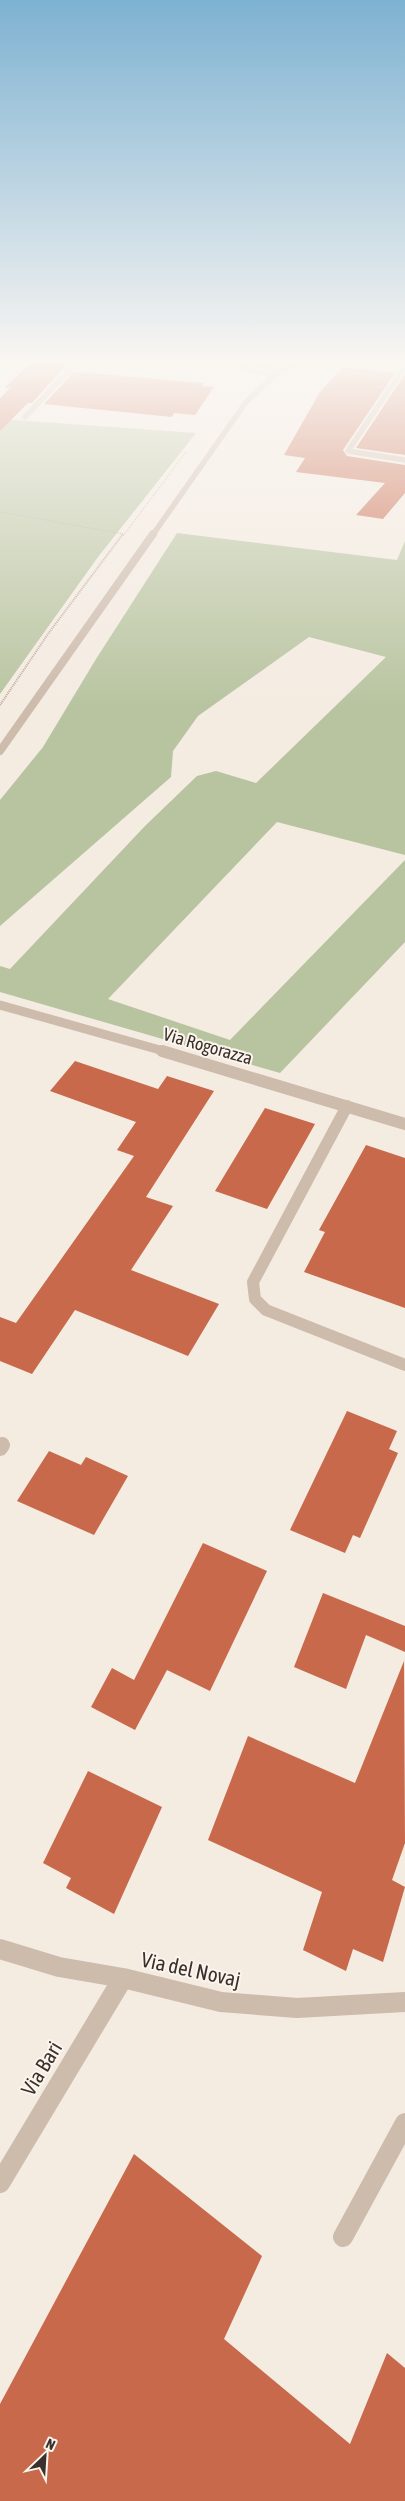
<svg xmlns="http://www.w3.org/2000/svg" width="405" height="2501" font-family="'Asap Condensed',sans-serif">
	<style>
		.green { fill: #b8c4a0 }
		.building { fill: #c8694b }
		.lines { fill: none; stroke-linecap: round; stroke-linejoin: round }
		.path-far1 { stroke: #b9a596; stroke-width: 1; stroke-dasharray: 1 1; stroke-linecap: butt }
		.path { stroke: #b9a596; stroke-width: 2; stroke-dasharray: 1 1; stroke-linecap: butt }
		.minor-far5 { stroke: #cdbbac; stroke-width: 5.5 }
		.minor-far4 { stroke: #cdbbac; stroke-width: 8 }
		.minor-far3 { stroke: #cdbbac; stroke-width: 9 }
		.minor-far2 { stroke: #cdbbac; stroke-width: 12 }
		.minor-far1 { stroke: #cdbbac; stroke-width: 16 }
		.minor { stroke: #cdbbac; stroke-width: 20 }
		.labels { text-anchor: middle; dominant-baseline: central; stroke-width: 4; stroke-linejoin: round; paint-order: stroke }
		.street-label { font-size: 18px; fill: #3b302b; stroke: #fbf5ee }
		.near-street-label { font-size: 21px; fill: #3b302b; stroke: #fbf5ee }
	</style>
	<rect width="100%" height="100%" fill="#f4ebe1"/>
	<path class="green" d="M303 358H313C294 360 270 375 254 366L258 361Z
		M0 419 196 433 98 557 0 694Z
		M177 533 397 560 405 541V855L277 822 108 999 230 1040 405 860V942L280 1073 0 992V966L10 969 145 826 197 776 216 771 256 783 386 657 309 637 198 716 173 751 171 777 0 926V800L43 747 96 659Z"/>
	<path class="building" d="M33 361 67 364 32 403H28L0 431V398L10 388H4Z
		M343 367 395 373 343 450 347 456 405 465V493L383 519 356 515 385 483 296 472 305 458 284 455 320 392Z
		M74 372 204 383 202 386 214 387 195 415 174 413 172 417 44 404Z
		M405 374V455L356 448Z
		M75 1061 158 1089 167 1076 214 1091 146 1197 173 1206 131 1270 219 1304 188 1356 75 1310 32 1374 0 1361V1317L16 1323 134 1156 117 1150 136 1122 50 1091Z
		M265 1108 315 1124 267 1209 215 1191Z
		M366 1145 405 1158V1308L304 1272 325 1232 319 1230Z
		M347 1411 397 1431 389 1449 398 1453 360 1538 353 1535 345 1553 290 1530Z
		M49 1451 81 1465 86 1457 128 1476 94 1535 17 1501Z
		M203 1543 267 1571 210 1691 167 1670 135 1730 91 1707 112 1668 134 1680Z
		M323 1593 405 1626V1652L366 1635 346 1689 294 1667Z
		M404 1661 405 1843 392 1880 405 1887 383 1962 353 1949 346 1971 303 1950 322 1892 208 1840 248 1736 355 1783Z
		M88 1771 162 1807 114 1914 66 1888 71 1878 43 1863Z
		M134 2154 262 2256 224 2339 350 2444 387 2353 405 2368V2501H0V2404Z"/>
	<g class="lines">
		<path class="path-far1" d="M0 512 124 534
			M123 536 186 452"/>
		<path class="path" d="M0 705 48 634 123 534"/>
		<path class="minor-far5" d="M224 358 243 364
			M256 358 245 361 243 366C266 382 285 366 309 362 325 360 341 362 356 358
			M348 360 405 363
			M405 366 348 451 405 460
			M25 417 81 358
			M152 536 246 402 277 373"/>
		<path class="minor-far4" d="M0 751 153 534"/>
		<path class="minor-far3" d="M0 1005 167 1052"/>
		<path class="minor-far2" d="M162 1051 405 1124
			M347 1106 253 1282 255 1299 266 1310 405 1365"/>
		<path class="minor-far1" d="M0 1448 2 1445"/>
		<path class="minor" d="M0 1949 59 1967 123 1978 221 2002 297 2008 405 2002
			M0 2183 123 1978
			M343 2237 405 2123"/>
	</g>
	<linearGradient id="sky" x2="0" y2="1"><stop stop-color="#7eb2d2"/><stop offset="0.51" stop-color="#faf6f2"/><stop offset="1" stop-color="#faf6f2" stop-opacity="0"/></linearGradient>
	<rect width="405" height="708" fill="url(#sky)"/>
	<g class="labels">
		<g class="street-label">
			<text transform="translate(208 1046) rotate(16)">Via Rogorazza</text>
		</g>
		<g class="near-street-label">
			<text transform="translate(191 1969) rotate(12)">Via del Novaj</text>
			<text transform="translate(41 2068) rotate(-59)">Via Bari</text>
		</g>
	</g>
	<g transform="translate(45 2456) rotate(25)" stroke="#fbf5ee" stroke-width="4" paint-order="stroke">
	<path d="M0-4L9 19L0 12L-9 19Z" fill="#3b302b"/>
	<text y="-8" font-size="14" font-weight="bold" text-anchor="middle" fill="#3b302b">N</text>
	</g>
</svg>
